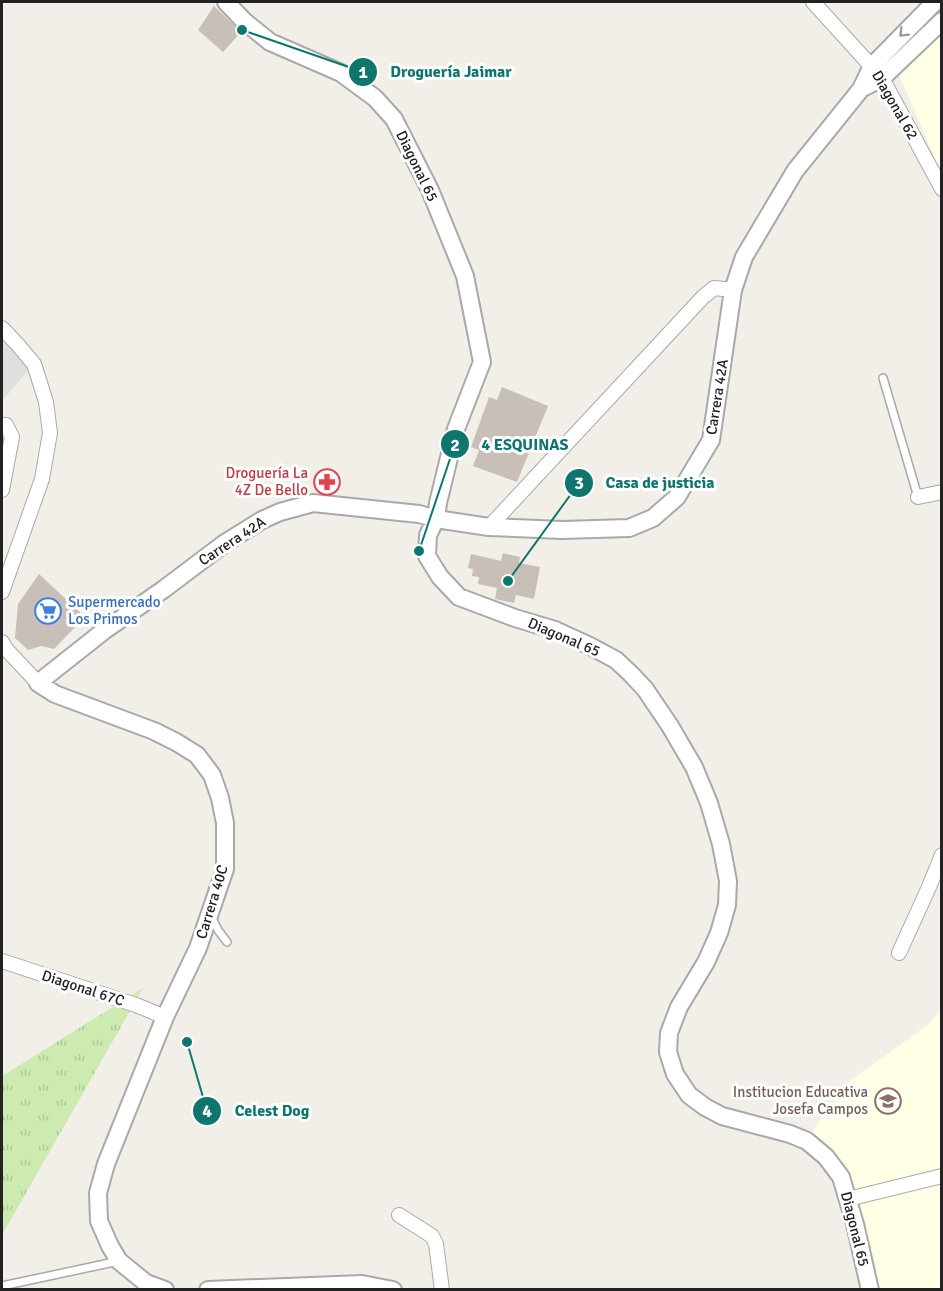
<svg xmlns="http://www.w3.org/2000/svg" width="943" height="1291" font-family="Signika,sans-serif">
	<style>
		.residential { fill: #e0dfdf }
		.education { fill: #ffffe5 }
		.grass { fill: url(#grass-tufts) }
		.building { fill: #c7bfb8 }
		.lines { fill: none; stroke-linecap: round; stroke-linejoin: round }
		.service-casing { stroke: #a9a9a9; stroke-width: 10 }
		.minor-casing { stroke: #a9a9a9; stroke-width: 16 }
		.tertiary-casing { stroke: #a9a9a9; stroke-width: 20 }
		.service { stroke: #fff; stroke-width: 7 }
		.minor { stroke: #fff; stroke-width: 14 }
		.tertiary { stroke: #fff; stroke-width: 16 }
		.oneway { stroke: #9c9c9c }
		.labels { text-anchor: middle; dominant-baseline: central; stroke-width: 6; stroke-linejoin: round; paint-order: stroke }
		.street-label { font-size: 15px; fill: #222; stroke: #fff }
		.health-label { font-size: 15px; fill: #be3a42; stroke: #fff; text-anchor: end }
		.shop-label { font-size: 15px; fill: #366cbe; stroke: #fff; text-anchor: start }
		.education-label { font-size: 15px; fill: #785e54; stroke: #fff; text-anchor: end }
		.leader { fill: none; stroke: #0f766e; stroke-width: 2 }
		.callout-dot { fill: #0f766e; stroke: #fff; stroke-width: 2 }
		.mark-label { font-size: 18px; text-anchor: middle; font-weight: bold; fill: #fff }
		.callout-label { font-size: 16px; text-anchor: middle; font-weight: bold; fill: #0f766e; stroke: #fff; stroke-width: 6; stroke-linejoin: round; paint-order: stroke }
	</style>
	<defs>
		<pattern id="grass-tufts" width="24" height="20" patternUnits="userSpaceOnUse" patternTransform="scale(1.5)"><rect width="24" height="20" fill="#cdebb0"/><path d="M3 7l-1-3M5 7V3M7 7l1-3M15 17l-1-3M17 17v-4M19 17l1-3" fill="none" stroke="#b0c997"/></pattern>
	</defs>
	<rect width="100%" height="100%" fill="#f2efe9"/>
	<path class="residential" d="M2 329 34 364 2 401Z"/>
	<path class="education" d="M941 30V172L898 73Z
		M941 1009V1289H870L848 1199 807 1141 819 1121 850 1081 929 1024Z"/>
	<path class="grass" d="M143 988 2 1235V1076Z"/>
	<path class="building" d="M214 6 241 32 223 52 198 30Z
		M502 387 548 406 517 482 473 466 479 450 471 447 489 397 497 400Z
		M503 553 520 557 519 563 540 567 534 599 516 595 514 603 495 599 497 588 478 584 479 577 472 576 473 569 468 568 471 554 501 561Z
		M39 574 85 617 54 649 41 646 28 650 15 638 18 604Z"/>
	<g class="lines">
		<g class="service-casing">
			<path id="service" d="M883 378 918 497
				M211 916 218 930 227 942
				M2 1286 119 1261"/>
		</g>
		<g class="minor-casing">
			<path id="minor" d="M813 2 882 78 942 189
				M2 328 18 345 34 364 46 402 50 433 42 479 2 592
				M2 425H6L12 437 2 490
				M918 497 942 492
				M489 527 703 297 714 288 733 290
				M2 642 6 649 38 683
				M899 953 929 887 942 855
				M2 961 136 1005 165 1017
				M848 1199 942 1176
				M399 1215 432 1236 436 1244 442 1290"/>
		</g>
		<g class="tertiary-casing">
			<path id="tertiary" d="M226 2 244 21 270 42 341 73 375 98 394 119 430 190 465 276 482 362 456 429 438 503 436 519 428 535 427 556 440 577 459 597 515 618 555 630 590 646 616 660 631 674 645 689 670 726 694 767 709 803 721 844 728 881 727 905 719 933 706 962 679 1007 669 1033 668 1052 675 1074 689 1095 705 1107 722 1116 790 1134 807 1141 826 1157 841 1177 855 1224 870 1290
				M861 89 882 78 942 21
				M165 1290 146 1283 119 1261 110 1246 99 1221 98 1193 106 1164 165 1017 198 948 225 869V823L220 798 212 775 197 755 176 742 154 731 55 694 38 683 105 630 164 589 225 543 262 520 280 512 313 503 419 514 436 519 489 527 562 530 629 528 653 518 677 497 711 440 733 290 744 257 795 171 861 89 872 66 935 2
				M208 1290 362 1284 393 1290"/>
		</g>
		<use href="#service" class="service"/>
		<use href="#minor" class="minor"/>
		<use href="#tertiary" class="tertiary"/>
	</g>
	<defs><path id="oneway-chevron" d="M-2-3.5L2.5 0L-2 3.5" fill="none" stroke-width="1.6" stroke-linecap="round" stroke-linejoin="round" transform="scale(1.5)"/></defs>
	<use class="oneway" href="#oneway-chevron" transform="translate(903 33) rotate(135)"/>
	<defs>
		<g id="pharmacy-ring" transform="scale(1.35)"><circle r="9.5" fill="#fff" stroke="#e0444e" stroke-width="1.5"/><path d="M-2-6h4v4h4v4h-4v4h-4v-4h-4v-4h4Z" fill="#e0444e"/></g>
		<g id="supermarket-ring" transform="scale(1.35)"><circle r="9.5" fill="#fff" stroke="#3f7fe0" stroke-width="1.5"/><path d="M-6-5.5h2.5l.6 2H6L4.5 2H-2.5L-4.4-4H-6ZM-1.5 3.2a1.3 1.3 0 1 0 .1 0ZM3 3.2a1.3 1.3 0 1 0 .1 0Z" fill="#3f7fe0"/></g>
		<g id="school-ring" transform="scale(1.35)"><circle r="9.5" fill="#fff" stroke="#8d6e63" stroke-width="1.5"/><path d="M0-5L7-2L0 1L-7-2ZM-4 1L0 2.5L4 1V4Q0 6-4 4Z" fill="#8d6e63"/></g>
	</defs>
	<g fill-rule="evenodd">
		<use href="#pharmacy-ring" x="327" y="482"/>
		<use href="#supermarket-ring" x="48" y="611"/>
		<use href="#school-ring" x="888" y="1101"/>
	</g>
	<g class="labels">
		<g class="street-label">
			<text transform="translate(895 105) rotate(60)">Diagonal 62</text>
			<text transform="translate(417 166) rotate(64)">Diagonal 65</text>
			<text transform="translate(717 397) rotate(-81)">Carrera 42A</text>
			<text transform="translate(232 541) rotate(-33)">Carrera 42A</text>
			<text transform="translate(564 637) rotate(23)">Diagonal 65</text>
			<text transform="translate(212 902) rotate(-73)">Carrera 40C</text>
			<text transform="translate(83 988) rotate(18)">Diagonal 67C</text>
			<text transform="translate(855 1229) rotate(76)">Diagonal 65</text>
		</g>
		<g class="health-label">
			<text x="308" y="473">Droguería La<tspan x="308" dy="17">4Z De Bello</tspan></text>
		</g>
		<g class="shop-label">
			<text x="68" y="602">Supermercado<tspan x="68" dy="17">Los Primos</tspan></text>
		</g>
		<g class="education-label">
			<text x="868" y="1092">Institucion Educativa<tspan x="868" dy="17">Josefa Campos</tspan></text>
		</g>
	</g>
	<path class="leader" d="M242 30L363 72M419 551L455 444M508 581L579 483M187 1042L207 1111"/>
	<g class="callout-dot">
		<circle cx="242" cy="30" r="6"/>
		<circle cx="419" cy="551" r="6"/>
		<circle cx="508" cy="581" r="6"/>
		<circle cx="187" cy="1042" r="6"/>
		<circle cx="363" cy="72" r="15"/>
		<circle cx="455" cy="444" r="15"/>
		<circle cx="579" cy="483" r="15"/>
		<circle cx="207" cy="1111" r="15"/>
	</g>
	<g class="mark-label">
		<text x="363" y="78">1</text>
		<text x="455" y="451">2</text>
		<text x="579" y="489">3</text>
		<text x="207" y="1117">4</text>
	</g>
	<g class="callout-label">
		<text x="451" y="77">Droguería Jaimar</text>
		<text x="525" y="450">4 ESQUINAS</text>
		<text x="660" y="488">Casa de justicia</text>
		<text x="272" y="1116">Celest Dog</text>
	</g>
	<rect width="943" height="1291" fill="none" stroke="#222222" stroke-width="6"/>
</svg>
